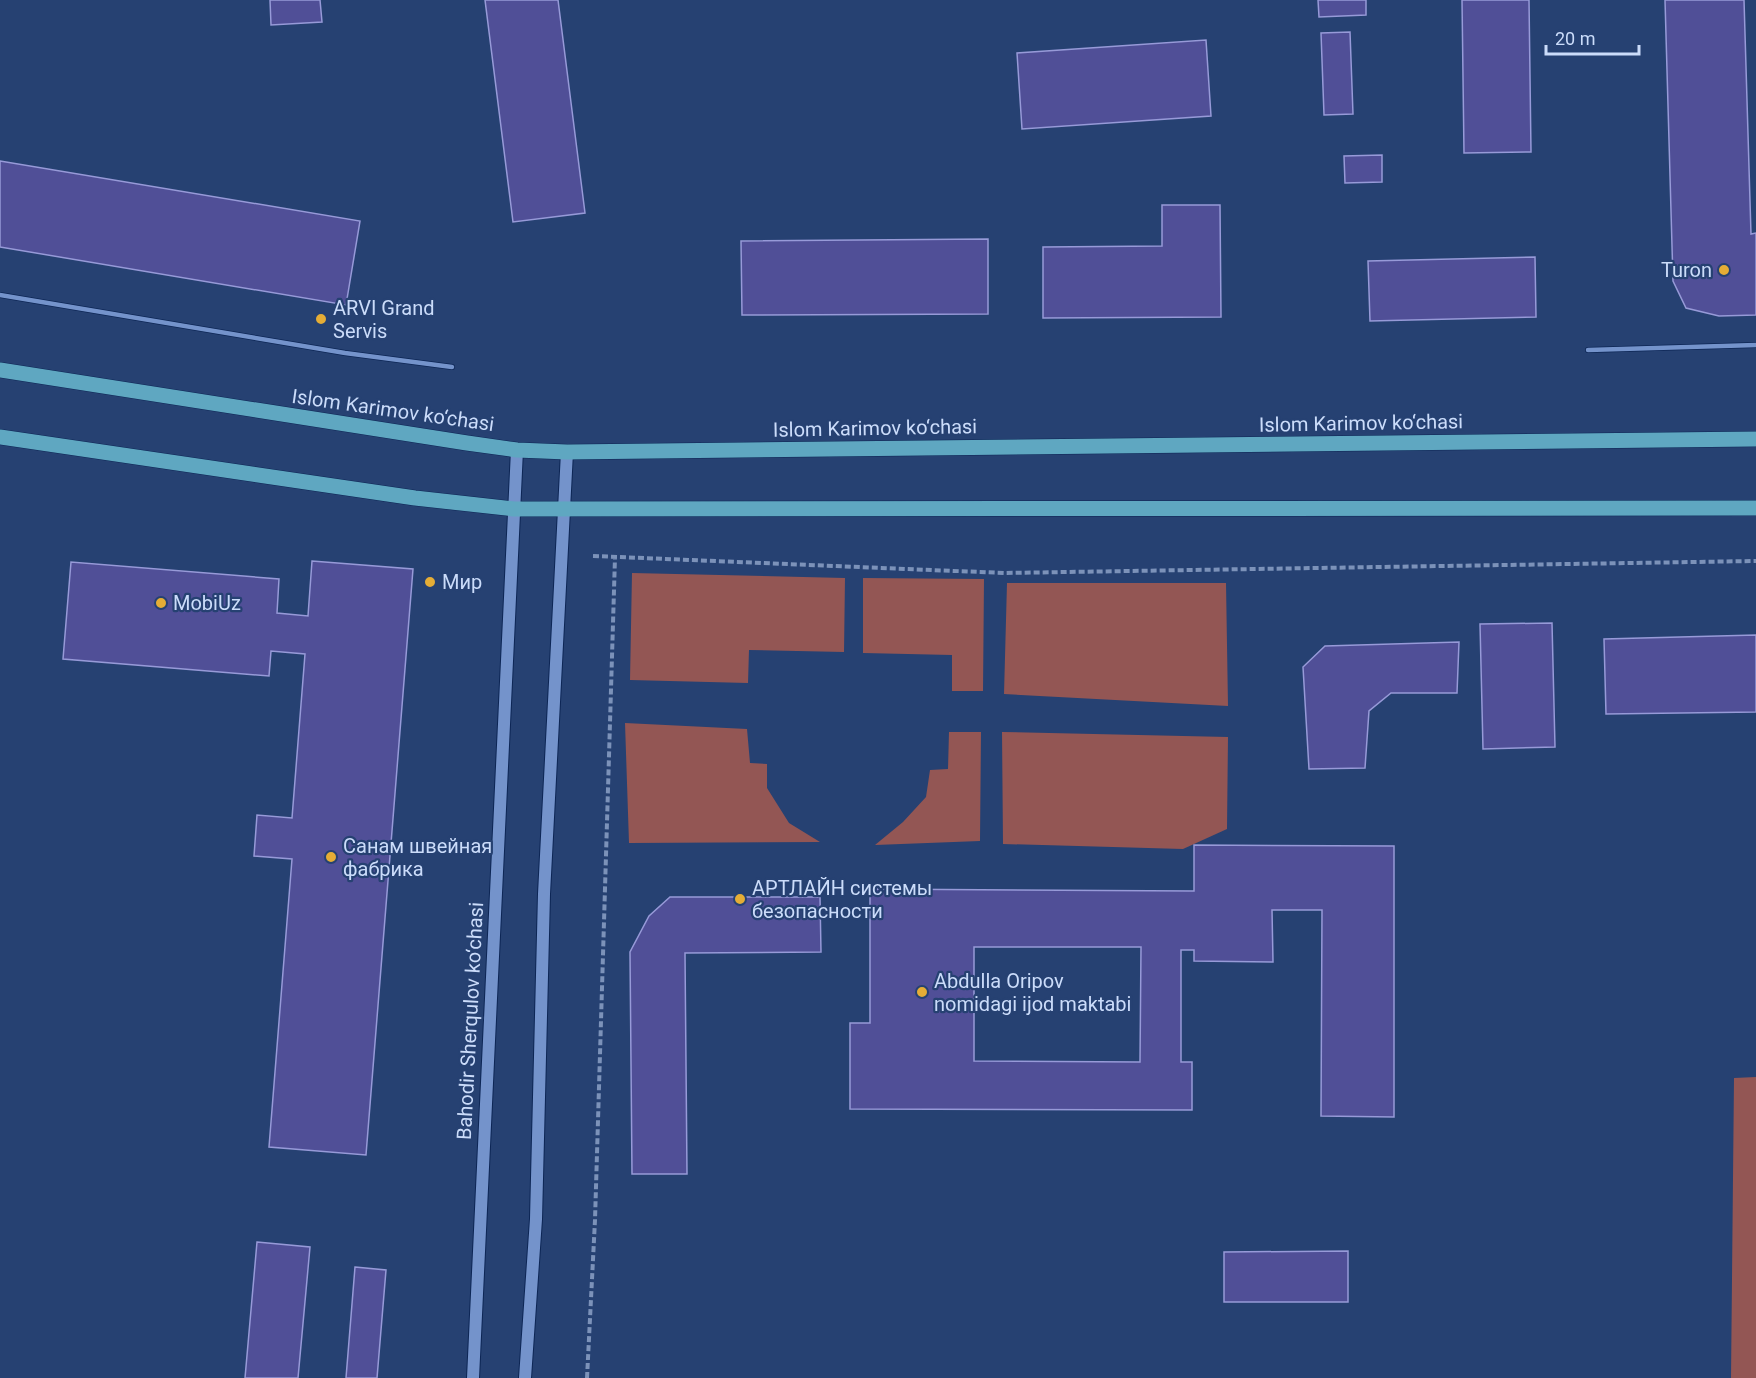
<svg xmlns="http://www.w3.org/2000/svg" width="1756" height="1378" font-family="Roboto,sans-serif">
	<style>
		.green { fill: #935654 }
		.building { fill: #504f97; stroke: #979ad8; stroke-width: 1.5; fill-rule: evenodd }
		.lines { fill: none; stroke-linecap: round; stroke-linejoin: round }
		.lane-casing { stroke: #0d2655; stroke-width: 6 }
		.secondary-casing { stroke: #0d2655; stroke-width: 14 }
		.primary-casing { stroke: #0d2655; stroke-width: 16 }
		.path { stroke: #7c92b9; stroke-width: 4; stroke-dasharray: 6 3; stroke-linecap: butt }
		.lane { stroke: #7493cb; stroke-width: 4.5 }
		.secondary { stroke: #7493cb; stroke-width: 12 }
		.primary { stroke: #5fa7c1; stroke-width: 15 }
		.poi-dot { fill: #e5ad36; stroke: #264172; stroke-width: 2 }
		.labels { text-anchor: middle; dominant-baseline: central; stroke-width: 4.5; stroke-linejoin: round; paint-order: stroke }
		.poi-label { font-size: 20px; fill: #cbdcfa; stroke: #264172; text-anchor: start }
		.street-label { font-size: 20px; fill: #cbdcfa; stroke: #264172 }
	</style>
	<rect width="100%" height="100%" fill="#264172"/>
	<path class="green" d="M632 573 845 578 844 652 749 650 748 683 630 680Z
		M863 578 984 579 983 691H952V655L863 653Z
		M1007 583H1226L1228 706 1004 694Z
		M625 723 747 729 750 763 767 764V788L789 823 820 842 629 843Z
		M949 732H981L980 841 875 845 903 822 926 797 930 770 948 769Z
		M1002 732 1228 737 1227 829 1183 849 1003 844Z
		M1756 1077V1378H1731L1734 1078Z"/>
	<path class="building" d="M270 0H320L322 22 271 25Z
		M485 0H558L585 213 513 222Z
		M1318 0H1366V15L1319 17Z
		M1462 0H1529L1531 152 1464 153Z
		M1665 0H1744L1751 234 1756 233V315L1719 316 1686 308 1673 281Z
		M1350 32 1353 114 1324 115 1321 33Z
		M1206 40 1211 116 1022 129 1017 53Z
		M1382 155V182L1345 183 1344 156Z
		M0 161 360 221 346 305 0 247Z
		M1162 205H1220L1221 317 1043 318V247L1162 246Z
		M988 239V314L742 315 741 241Z
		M1535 257 1536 317 1370 321 1368 261Z
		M312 561 413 569 366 1155 269 1147 292 859 254 856 257 815 292 818 305 654 271 651 269 676 63 659 71 562 279 579 277 613 308 616Z
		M1552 623 1555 747 1483 749 1480 624Z
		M1756 635V712L1606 714 1604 639Z
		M1459 642 1457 693H1391L1369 711 1365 768 1309 769 1303 667 1325 646Z
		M1194 845 1394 846V1117L1321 1116 1322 910H1272L1273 962 1194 961V950H1181V1062H1192V1110L850 1109V1023H870V889L1194 891ZM974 947H1141L1140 1062 974 1061Z
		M670 897H820L821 952 685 953 687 1174H632L630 952 649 916Z
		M257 1242 310 1247 298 1378H245Z
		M1348 1251V1302H1224V1252Z
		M355 1267 386 1270 377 1378H346Z"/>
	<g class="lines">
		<g class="lane-casing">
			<path id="lane" d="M0 295 345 353 452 367
				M1588 350 1756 345"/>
		</g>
		<g class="secondary-casing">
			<path id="secondary" d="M473 1378 517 450
				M525 1378 536 1219 544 894 567 452"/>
		</g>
		<g class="primary-casing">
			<path id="primary" d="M0 370 467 443 517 450 567 452 1756 439
				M0 437 415 498 514 509 1756 508"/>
		</g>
		<path class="path" d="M593 556 1004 573 1756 561
			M587 1378 595 1220 615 557"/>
		<use href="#lane" class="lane"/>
		<use href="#secondary" class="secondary"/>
		<use href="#primary" class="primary"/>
	</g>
	<g class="poi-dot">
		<circle cx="1724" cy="270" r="6"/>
		<circle cx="321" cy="319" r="6"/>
		<circle cx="430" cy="582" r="6"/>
		<circle cx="161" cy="603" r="6"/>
		<circle cx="331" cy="857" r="6"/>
		<circle cx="740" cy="899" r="6"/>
		<circle cx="922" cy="992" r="6"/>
	</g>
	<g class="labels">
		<g class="poi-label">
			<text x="1712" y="270" text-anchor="end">Turon</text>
			<text x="333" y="308">ARVI Grand<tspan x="333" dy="23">Servis</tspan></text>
			<text x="442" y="582">Мир</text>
			<text x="173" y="603">MobiUz</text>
			<text x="343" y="846">Санам швейная<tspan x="343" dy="23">фабрика</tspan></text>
			<text x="752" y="888">АРТЛАЙН системы<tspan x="752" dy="23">безопасности</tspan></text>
			<text x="934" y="981">Abdulla Oripov<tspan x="934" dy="23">nomidagi ijod maktabi</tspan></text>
		</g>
		<g class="street-label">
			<text transform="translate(393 410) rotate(8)">Islom Karimov ko‘chasi</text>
			<text transform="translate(1361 423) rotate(-1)">Islom Karimov ko‘chasi</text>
			<text transform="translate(875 428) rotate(-1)">Islom Karimov ko‘chasi</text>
			<text transform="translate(470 1021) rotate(-87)">Bahodir Sherqulov ko‘chasi</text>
		</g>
	</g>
	<path d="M1546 45v9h93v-9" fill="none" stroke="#cbdcfa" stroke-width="3"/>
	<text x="1555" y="45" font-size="18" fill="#cbdcfa" stroke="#264172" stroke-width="4.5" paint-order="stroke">20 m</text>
</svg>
